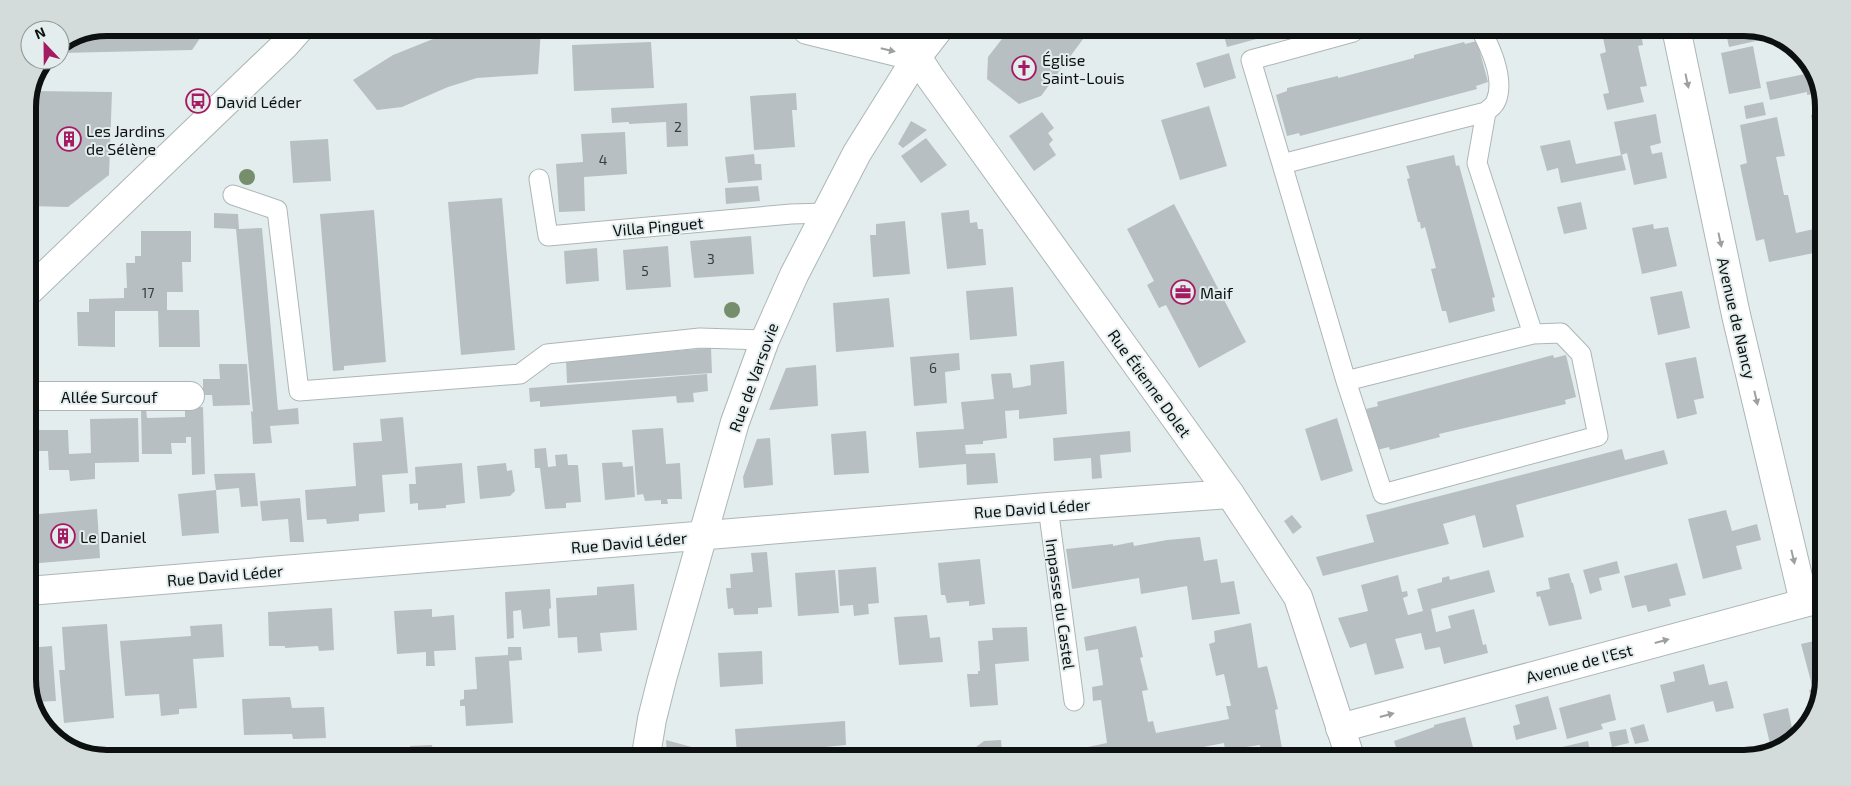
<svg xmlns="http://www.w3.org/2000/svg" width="1851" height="786" font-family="'Exo 2',sans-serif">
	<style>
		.building { fill: #b8bfc3 }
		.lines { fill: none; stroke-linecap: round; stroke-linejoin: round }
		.service-casing { stroke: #adb6b6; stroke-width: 21 }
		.minor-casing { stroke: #adb6b6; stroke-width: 30 }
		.tertiary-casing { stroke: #adb6b6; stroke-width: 30 }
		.service { stroke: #fff; stroke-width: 19 }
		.minor { stroke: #fff; stroke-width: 28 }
		.tertiary { stroke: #fff; stroke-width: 28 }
		.tree { fill: #768e6c }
		.oneway { fill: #9e9f9f }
		.labels { text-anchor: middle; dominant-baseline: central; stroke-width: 4; stroke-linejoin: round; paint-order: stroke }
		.number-label { font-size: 14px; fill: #383c3d }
		.poi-label { font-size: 16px; fill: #0d1010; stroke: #e4eded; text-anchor: start }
		.street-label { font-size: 16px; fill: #0d1010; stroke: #e4eded }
		.rim { fill: none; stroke: #0d1010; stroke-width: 6 }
	</style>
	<rect width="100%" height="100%" fill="#e4eded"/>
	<path class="building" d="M108 28H207L192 50 60 53V47Z
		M473 29H541L538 74 477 78 448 87 402 107 377 110 353 80 393 55 443 35Z
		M1008 31H1089L1041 96 1019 104 987 79 988 57Z
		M1223 32H1282L1227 47Z
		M1602 33H1641L1643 45 1638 46 1647 86 1640 87 1644 102 1607 110 1603 94 1609 93 1600 54 1606 52Z
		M1726 33H1764L1765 39 1729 47Z
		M1477 41 1488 82 1476 86 1477 89 1300 136 1299 133 1287 136 1276 95 1287 91V88L1338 76V78L1414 58V55L1464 42 1465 44Z
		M651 42 654 88 574 91 572 45Z
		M1753 46 1761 88 1729 94 1721 53Z
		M1229 53 1236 78 1204 88 1196 63Z
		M1802 56 1810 63 1820 93 1807 95V92L1770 100 1766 82 1805 74Z
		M33 91 112 92 109 175 68 207 28 206V103Z
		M796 93 797 110H792L795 147 754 150 750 96Z
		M1763 102 1766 115 1746 119 1744 106Z
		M687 103 688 146 667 147 666 122 629 124V122L612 123 611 108Z
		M1209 106 1227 166 1180 180 1161 120Z
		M1042 112 1054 128 1048 133 1053 140 1049 144 1056 155 1034 171 1009 136Z
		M1656 114 1661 143 1650 146 1652 154 1662 152 1667 178 1634 185 1627 153 1621 155 1614 122Z
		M1823 114V181H1822L1811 115Z
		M1777 117 1785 156 1776 157 1784 195H1788L1796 233 1814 229 1819 252 1769 262 1764 239 1756 241 1740 165 1747 163 1740 125Z
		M911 121 927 130 903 148 898 144Z
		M625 132 627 174 584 177 585 211 559 212 556 164 583 162 581 134Z
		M926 138 947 165 921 183 901 156Z
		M328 139 331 181 293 183 290 141Z
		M1570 140 1576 164 1622 155 1626 170 1561 183 1558 168 1547 171 1540 146Z
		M754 154 755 164H761L762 180 728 183 725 157Z
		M1454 155 1456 166 1459 165 1495 297 1492 298 1495 311 1449 323 1446 311H1442L1431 269 1436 268 1425 227 1421 229 1420 222H1418L1407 179 1410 178 1406 166Z
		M758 186 760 201 726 204 725 188Z
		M502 198 515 350 461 355 448 202Z
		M1581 202 1587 229 1564 234 1557 207Z
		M1174 204 1246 342 1199 368 1166 305 1159 308 1147 285 1154 281 1127 229Z
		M374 210 386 362 344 366V370L333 371 320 214Z
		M969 210 970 223 977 222 978 229H983L986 265 947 269 941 213Z
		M214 213 238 214 239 229 262 228 278 410 298 408 299 424 270 426 272 443 253 444 251 411 253 412 236 229 214 228Z
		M905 221 910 274 873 277 870 235H876V224Z
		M1653 224 1654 229 1668 227 1677 266 1642 274 1632 228Z
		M141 231H191V262H182L183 292H167V310H199L200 347H159L158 311H115V347L78 346 77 312H89V299L124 298V288H127L126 263H135V256H141Z
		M751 236 754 274 694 278 690 241Z
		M668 246 671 287 626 290 623 250Z
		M597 248 599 281 566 284 564 251Z
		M1013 287 1017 336 970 340 966 291Z
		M1682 291 1690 328 1658 335 1650 297Z
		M889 298 894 347 836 352 833 303Z
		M711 348 712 373 567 383 566 360Z
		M959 353 960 370 945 372 947 403 914 406 910 357Z
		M1553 355 1554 358 1566 355 1576 397 1565 400 1566 404 1439 434 1440 437 1390 450 1389 447 1377 450 1366 409 1378 406 1377 402Z
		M1696 357 1704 398 1694 400 1697 414 1677 419 1665 363Z
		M1064 361 1067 414 1019 419V410L1005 411 1007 438 983 441V444L965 445 966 454 995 453 998 483 967 485 966 464 919 468 916 432 964 429 961 402 994 399 991 374 1011 373 1013 388 1022 387 1031 385 1030 365Z
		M219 364H247L250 405 213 406 212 395H203V379H220Z
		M816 365 818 406 769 410 786 368Z
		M707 374 708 391 693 393 694 402 677 403 676 396 540 407V401L530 402 529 388Z
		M203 407 205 474 192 475 191 437H186V443H171L172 454H142L141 409H146L147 418 185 417V408Z
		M403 417 408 473 382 475 385 512 359 514V521L327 524 326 519 307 520 305 490 356 486 353 443 382 441 380 419Z
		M138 418 139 462 95 463V479L70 481 69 470H49L48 451H28V430H68L69 454 91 453 90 419Z
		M1337 418 1353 471 1321 481 1305 429Z
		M663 428 666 464 680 463 682 499H667L668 504H661V500L645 501 643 494 637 495 632 430Z
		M866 431 869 473 834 475 831 434Z
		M1130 431 1131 452 1100 455 1102 478 1092 479 1091 458 1054 461 1053 438Z
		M770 438 773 485 744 488 743 477 757 439Z
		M1820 438V451H1819L1816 439Z
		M546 448 548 467 556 466 555 455 567 454 568 465H578L581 502 566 503V508L545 509 540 468H535L534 449Z
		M1622 449 1625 460 1664 450 1668 464 1516 505 1524 537 1483 548 1475 515 1443 524 1449 544 1323 576 1316 557 1374 542 1366 515Z
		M622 462 623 467 633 466 635 497 605 500 602 463Z
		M462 463 465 503 446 505V508L418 510V503L410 504 409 484H416L415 467Z
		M506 463 507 471 512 470 515 491 510 496 480 499 477 466Z
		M255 473 258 506 241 507 239 488 216 490 214 474Z
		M216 490 219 533 182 536 178 494Z
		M300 498 304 542H290L288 519 262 521 260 501Z
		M97 509 100 558 28 564V515Z
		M1726 510 1732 531 1757 524 1761 540 1736 546 1742 569 1703 579 1688 519Z
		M1292 515 1302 527 1293 534 1284 521Z
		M1200 537 1204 561 1217 559 1221 583 1234 581 1240 614 1192 620 1187 586 1141 594 1139 578 1072 589 1066 549 1113 544V546L1133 542 1134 546 1167 540Z
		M767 552 772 607 758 608V614L734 615 733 608 728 609 726 588H731L730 574 753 572 751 553Z
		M980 559 985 604 969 606V601L947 603 945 595H941L938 563Z
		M1617 561 1620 573 1599 578 1602 590 1590 594 1583 570Z
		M1677 563 1686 595 1669 599 1671 606 1648 612 1646 605 1632 608 1624 576Z
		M876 567 879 603 868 604 869 614 854 616 853 605 840 606 838 570Z
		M835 570 839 613 798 616 795 573Z
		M1489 570 1495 592 1431 609 1436 632 1451 628 1448 616 1474 609 1483 645 1486 644 1488 653 1444 664 1440 647 1425 650 1421 633 1395 639 1404 668 1375 675 1366 643 1350 648 1338 618 1368 611 1361 585 1398 575 1402 592 1407 591 1408 596 1403 598 1408 615 1423 611 1417 589 1442 582V578L1449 576 1450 580Z
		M1569 573 1572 583H1573L1582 619 1549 626 1540 596 1537 597 1536 592 1550 589 1548 578Z
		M634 584 637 630 600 633 602 651 578 653 577 637 558 638 556 598 597 595V587Z
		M550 589 551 608 549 609 550 626 523 629 521 610 513 611 514 638 507 639 505 592Z
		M332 608 334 650 319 651 318 646 285 648V646H269L268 612Z
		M432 609V617L454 615 456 650 434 651 435 666H426V652L397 654 394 611Z
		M927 615 930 638 940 637 943 662 899 665 894 617Z
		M1251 623 1258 668 1267 666 1275 697 1278 709 1275 710 1282 748 1261 752 1260 745 1225 750 1224 743 1188 750V748L1181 749V752L1160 756H971V754H977L976 747 984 741 1001 740 1002 752 1063 747 1064 752 1107 743 1101 700 1093 701 1092 687 1103 685 1098 649 1086 651 1084 637 1136 626 1143 657 1140 658 1148 690 1142 691 1148 722 1153 721 1156 733 1229 719 1226 706H1231L1224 674 1216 676 1209 644 1215 642 1214 631Z
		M107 624 114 718 64 723 59 670H65L62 627Z
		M222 624 224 657 193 659 197 708 179 709V714L161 716 159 694 125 696 120 641 191 636 190 626Z
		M1027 627 1029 661 995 664 998 705 970 707 967 674H978V671H980L978 641 993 640 992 628Z
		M1818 640V700L1812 701 1809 690 1813 689 1801 644Z
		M52 646 56 701 35 702 28 684V648Z
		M508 647H521L522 660 509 661 513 723 466 726 465 706H460V700L464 699V690L477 689 475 657 508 655Z
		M762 651 763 684 720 687 718 653Z
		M1704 664 1709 685 1727 681 1734 708 1716 712 1713 701 1667 713 1660 685 1675 681 1673 672Z
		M1610 694 1616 720 1601 724 1603 729 1567 739 1559 708Z
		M1548 696 1557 729 1516 740 1513 726 1520 724 1515 705Z
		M290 697 292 708 324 707 326 738 293 739 292 734 244 735 242 699Z
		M1788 708 1794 738 1789 744 1771 748 1763 714Z
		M1465 717 1475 755 1501 749 1503 758 1399 757 1394 741 1434 727V725Z
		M845 721 846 745 825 747 826 755H737L735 729Z
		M1644 724 1649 741 1635 744 1630 728Z
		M1626 729 1629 743 1612 747 1609 732Z
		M666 740 717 754V755H667Z
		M1588 741 1591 755 1580 758H1564L1562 747Z
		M432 745 433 751H436V754H399V752H411L410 746Z
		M1715 748 1717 758H1678L1677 756Z
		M877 751 878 755H839V754Z"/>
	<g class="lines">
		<g class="service-casing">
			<path id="service" d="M1353 32 1251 60 1282 164 1486 112C1489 109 1495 105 1496 101 1505 80 1492 51 1482 32
				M1282 164 1346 381 1533 334 1477 163 1486 112
				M539 179 548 236 791 214 826 213
				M233 195 277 210 299 391 520 374 547 354 700 338 765 340
				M1346 381 1383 494 1598 436 1581 354 1561 333 1533 334
				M1048 507 1074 701"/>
		</g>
		<g class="minor-casing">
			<path id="minor" d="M1677 33 1736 315 1804 602
				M28 396H190
				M28 591 1048 507 1230 494
				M1340 728 1819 599
				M646 755 652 719 662 679 735 422 765 340 794 275 857 153 917 57"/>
		</g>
		<g class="tertiary-casing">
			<path id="tertiary" d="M807 30 917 57
				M913 30 917 57 930 77 1230 494 1298 597 1350 757
				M917 57 938 30
				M28 292 284 46 300 28"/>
		</g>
		<use href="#service" class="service"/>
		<use href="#minor" class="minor"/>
		<use href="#tertiary" class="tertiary"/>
	</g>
	<g class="tree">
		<circle cx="247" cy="177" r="8"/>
		<circle cx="732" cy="310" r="8"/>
	</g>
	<defs><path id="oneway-solid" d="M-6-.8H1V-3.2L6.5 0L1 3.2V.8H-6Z" transform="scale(1.25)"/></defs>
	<g class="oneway">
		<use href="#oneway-solid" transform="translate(888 50) rotate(13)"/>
		<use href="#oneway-solid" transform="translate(1687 81) rotate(78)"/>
		<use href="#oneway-solid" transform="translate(1720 240) rotate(78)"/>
		<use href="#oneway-solid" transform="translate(1756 398) rotate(77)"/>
		<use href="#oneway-solid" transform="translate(1793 557) rotate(77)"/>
		<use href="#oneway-solid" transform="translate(1662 641) rotate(-15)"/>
		<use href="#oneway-solid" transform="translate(1387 715) rotate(-15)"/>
	</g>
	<defs>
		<g id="church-ring" transform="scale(1.25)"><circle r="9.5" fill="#e4eded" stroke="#a51b61" stroke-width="1.5"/><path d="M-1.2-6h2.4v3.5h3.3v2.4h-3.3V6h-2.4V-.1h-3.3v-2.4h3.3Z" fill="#a51b61"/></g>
		<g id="bus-ring" transform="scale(1.25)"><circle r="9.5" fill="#e4eded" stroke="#a51b61" stroke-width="1.5"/><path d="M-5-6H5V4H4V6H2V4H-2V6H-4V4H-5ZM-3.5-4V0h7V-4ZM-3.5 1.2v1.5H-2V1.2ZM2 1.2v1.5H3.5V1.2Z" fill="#a51b61"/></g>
		<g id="building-ring" transform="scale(1.25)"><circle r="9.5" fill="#e4eded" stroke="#a51b61" stroke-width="1.5"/><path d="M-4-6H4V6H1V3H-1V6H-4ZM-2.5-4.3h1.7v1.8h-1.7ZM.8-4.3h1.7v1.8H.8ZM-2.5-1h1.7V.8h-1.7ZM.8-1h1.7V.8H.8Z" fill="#a51b61"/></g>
		<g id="office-ring" transform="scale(1.25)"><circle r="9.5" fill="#e4eded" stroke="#a51b61" stroke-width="1.5"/><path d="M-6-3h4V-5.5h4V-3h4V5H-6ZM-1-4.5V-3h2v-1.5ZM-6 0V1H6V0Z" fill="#a51b61"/></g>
	</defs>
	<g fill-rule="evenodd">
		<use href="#church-ring" x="1024" y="68"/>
		<use href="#bus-ring" x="198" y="101"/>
		<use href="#building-ring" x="69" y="139"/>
		<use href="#office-ring" x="1183" y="292"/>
		<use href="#building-ring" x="63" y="536"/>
	</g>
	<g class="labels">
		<g class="number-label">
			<text x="678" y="126">2</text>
			<text x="603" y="159">4</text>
			<text x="711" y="258">3</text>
			<text x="645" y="270">5</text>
			<text x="148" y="292">17</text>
			<text x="933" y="367">6</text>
		</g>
		<g class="poi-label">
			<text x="1042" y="59">Église<tspan x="1042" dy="18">Saint-Louis</tspan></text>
			<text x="216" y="101">David Léder</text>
			<text x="86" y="130">Les Jardins<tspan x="86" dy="18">de Sélène</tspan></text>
			<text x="1200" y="292">Maif</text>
			<text x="80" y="536">Le Daniel</text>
		</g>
		<g class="street-label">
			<text transform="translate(658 226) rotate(-5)">Villa Pinguet</text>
			<text transform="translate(1737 318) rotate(77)">Avenue de Nancy</text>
			<text transform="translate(753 377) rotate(-70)">Rue de Varsovie</text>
			<text transform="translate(1150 383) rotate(54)">Rue Étienne Dolet</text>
			<text x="109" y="396">Allée Surcouf</text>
			<text transform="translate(1032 508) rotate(-4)">Rue David Léder</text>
			<text transform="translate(629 542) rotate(-5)">Rue David Léder</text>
			<text transform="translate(225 575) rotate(-5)">Rue David Léder</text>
			<text transform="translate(1061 604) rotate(82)">Impasse du Castel</text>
			<text transform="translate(1579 663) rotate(-15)">Avenue de l'Est</text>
		</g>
	</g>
	<path d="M0 0H1851V786H0ZM107 36H1744A71 71 0 0 1 1815 107V679A71 71 0 0 1 1744 750H107A71 71 0 0 1 36 679V107A71 71 0 0 1 107 36Z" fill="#d3dbdb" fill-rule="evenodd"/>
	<path class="rim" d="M107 36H1744A71 71 0 0 1 1815 107V679A71 71 0 0 1 1744 750H107A71 71 0 0 1 36 679V107A71 71 0 0 1 107 36Z"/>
	<g transform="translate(45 45) rotate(338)"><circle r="24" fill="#e4eded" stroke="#8e9595"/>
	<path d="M0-4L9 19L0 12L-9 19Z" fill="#a51b61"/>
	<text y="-8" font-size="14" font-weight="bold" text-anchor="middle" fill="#0d1010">N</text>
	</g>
</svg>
